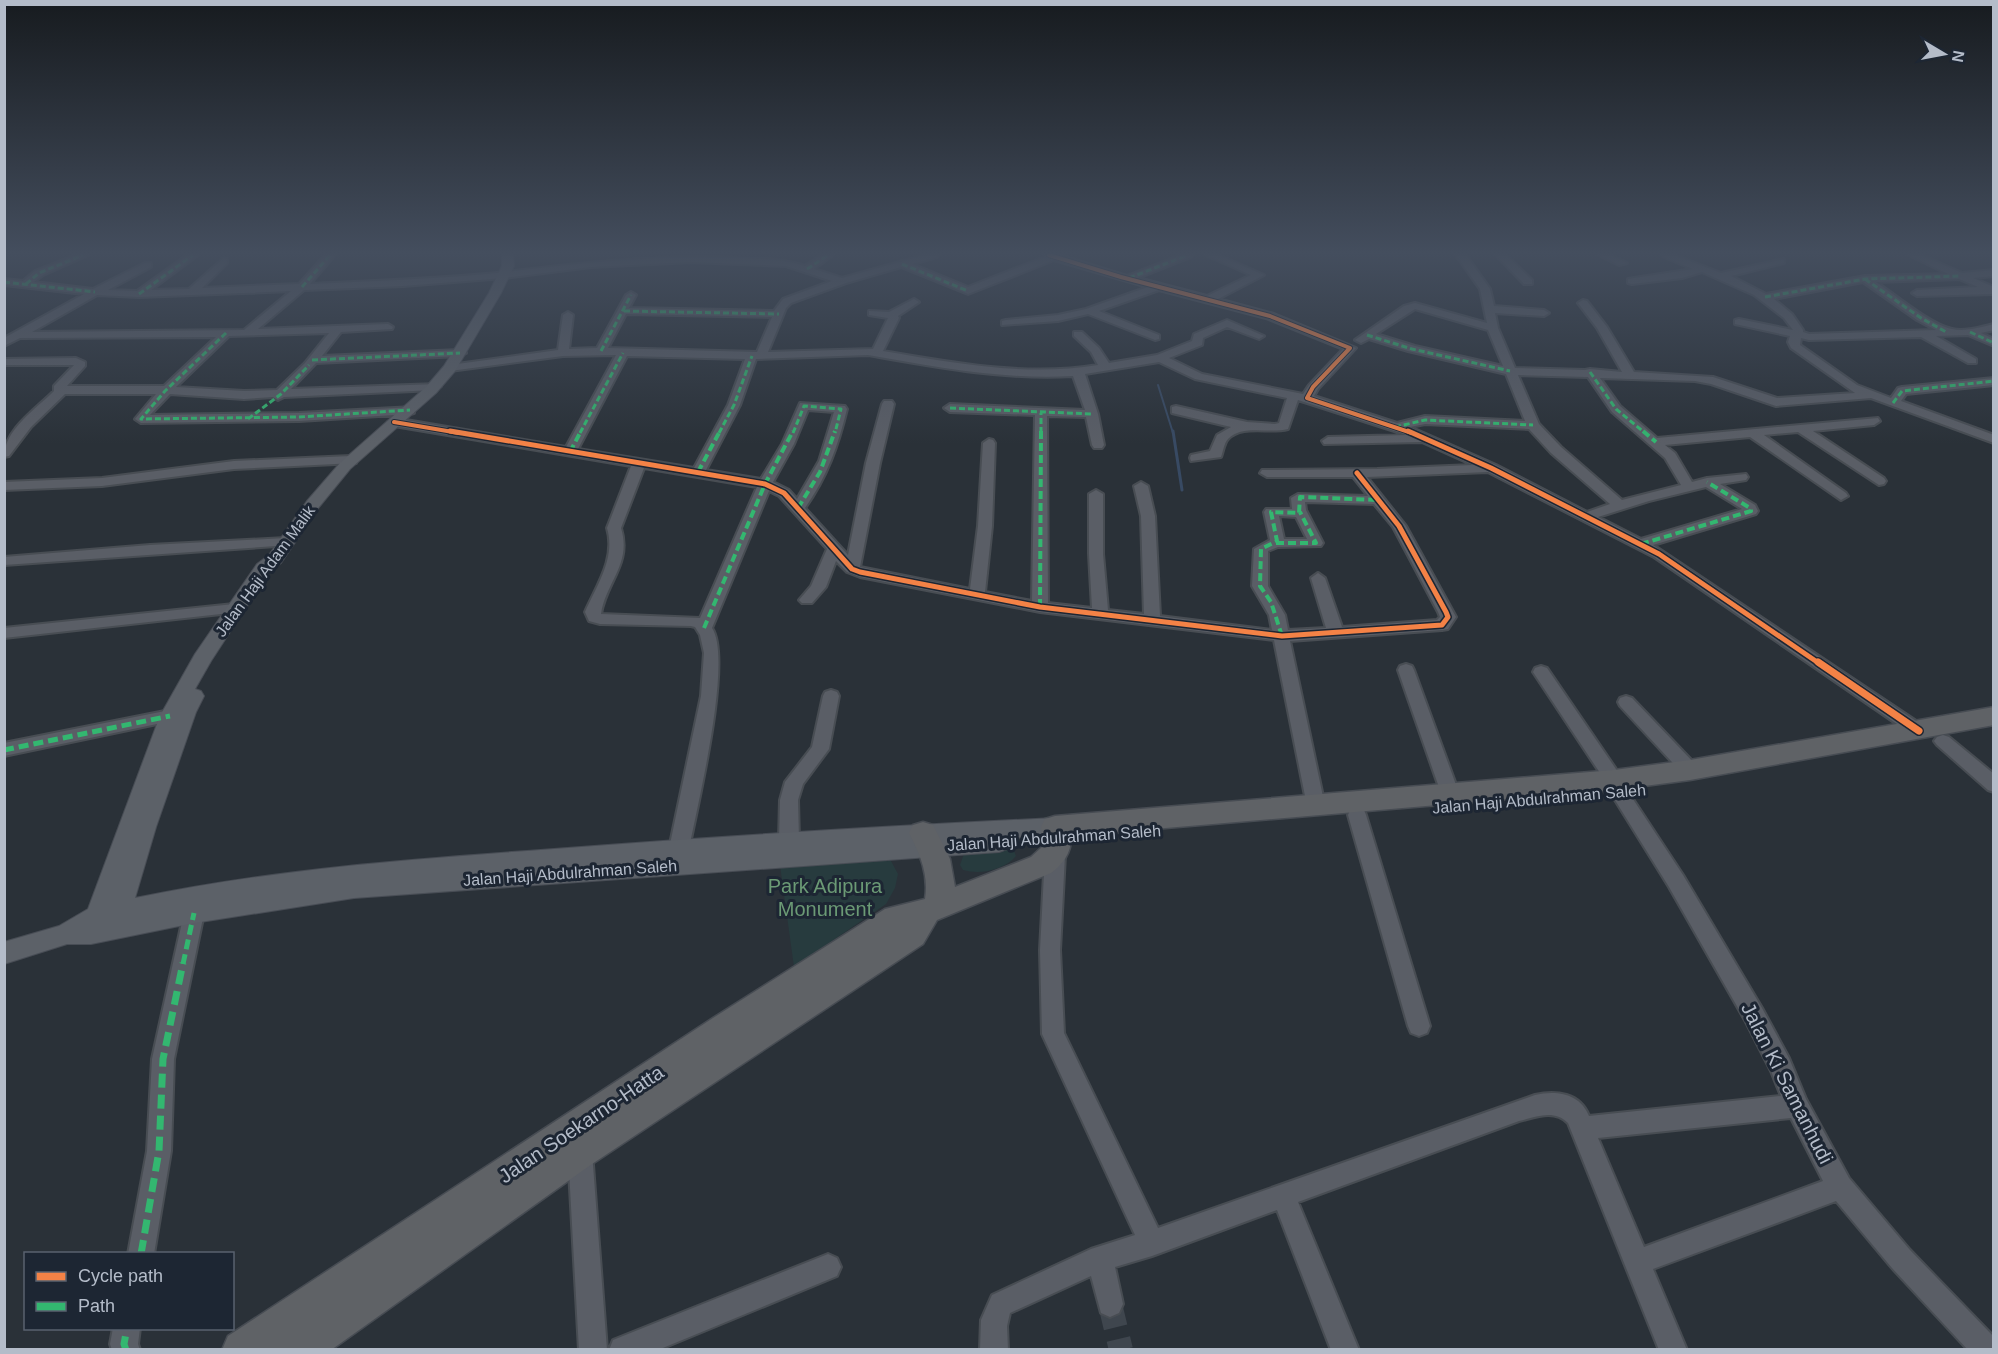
<svg xmlns="http://www.w3.org/2000/svg" width="1998" height="1354" font-family="Arial,sans-serif">
	<style>
		.green { fill: #273b3e }
		.lines { fill: none; stroke-linecap: round; stroke-linejoin: round }
		.stream-far1 { stroke: #384a63; stroke-width: 2 }
		.stream { stroke: #384a63; stroke-width: 3 }
		.minor-tunnel { stroke: #3f464e; stroke-width: 24; stroke-dasharray: 24 12; stroke-linecap: butt }
		.minor-casing { stroke: #484d53; stroke-width: 4 }
		.major-casing { stroke: #484d55; stroke-width: 2 }
		.highway-casing { stroke: #474c53; stroke-width: 3 }
		.minor { fill: #5a5e66; fill-rule: evenodd }
		.major { fill: #5c6168; fill-rule: evenodd }
		.highway { fill: #5f6266; fill-rule: evenodd }
		.quiet-far3 { stroke: #33b770; stroke-width: 3; stroke-dasharray: 6 3; stroke-linecap: butt }
		.quiet-far2 { stroke: #33b770; stroke-width: 4; stroke-dasharray: 8 4; stroke-linecap: butt }
		.quiet-far1 { stroke: #33b770; stroke-width: 5; stroke-dasharray: 10 5; stroke-linecap: butt }
		.quiet { stroke: #33b770; stroke-width: 7; stroke-dasharray: 14 7; stroke-linecap: butt }
		.cycleway-far2-casing { stroke: #1d2633; stroke-width: 6 }
		.cycleway-far1-casing { stroke: #1d2633; stroke-width: 8 }
		.cycleway-casing { stroke: #1d2633; stroke-width: 10 }
		.cycleway-far2 { stroke: #f48246; stroke-width: 4 }
		.cycleway-far1 { stroke: #f48246; stroke-width: 5 }
		.cycleway { stroke: #f48246; stroke-width: 7 }
		.labels { text-anchor: middle; dominant-baseline: central; stroke-width: 6; stroke-linejoin: round; paint-order: stroke }
		.street-label { font-size: 16px; fill: #b4bcc9; stroke: #1d2633 }
		.near-park-label { font-size: 20px; fill: #6b9a75; stroke: #1d2633 }
		.near-street-label { font-size: 20px; fill: #b4bcc9; stroke: #1d2633 }
	</style>
	<rect width="100%" height="100%" fill="#2a3138"/>
	<path class="green" d="M1007 848 1014 851 1016 856C1004 870 981 875 963 870L960 865 965 851Z
		M878 856 891 861 898 874 895 888 886 904 794 967 779 858Z"/>
	<g class="lines">
		<path class="stream-far1" d="M1158 385 1173 433"/>
		<path class="stream" d="M1173 431 1182 490"/>
		<path class="minor-tunnel" d="M1110 1304 1121 1350"/>
		<g class="minor-casing">
			<path id="minor" d="M76 255H88L43 275 34 282 93 289 145 263H151V267L108 290 137 291 187 255H198L151 290 189 289 224 258 227 259V263L202 288 299 284 325 255H335L310 284C375 281 441 279 506 272 582 263 657 255 733 258 758 259 782 258 805 266L822 255H833L814 269 842 278 925 255H939L937 257 912 264 968 287 1045 257 1044 255H1059L1127 276 1181 255H1193L1191 257 1138 278 1207 296 1251 275 1206 255H1218L1264 275 1218 299 1274 314 1356 348 1318 389 1314 396 1397 423 1425 416 1525 421 1506 374 1408 351 1369 339 1361 343 1355 340 1404 306 1415 303 1487 323 1480 289 1456 255H1466L1490 289 1494 306 1544 310 1549 313 1544 316 1495 313 1498 328 1515 368 1585 370 1590 369 1622 372 1597 328 1578 303 1583 300 1587 301 1607 327 1634 372 1713 377 1777 398 1855 393 1791 348 1788 342 1790 336 1735 324V320L1739 319 1793 330 1784 318 1754 295 1702 272 1682 278 1632 284 1628 283V279L1693 269 1664 257 1662 255H1674L1721 273 1784 259V263L1731 276 1766 294 1865 276 1948 274 1909 255H1921L1962 273 1994 270V276L1973 278 1994 287V294L1917 296 1912 293 1917 290 1978 287 1959 279 1876 282C1894 294 1931 325 1952 329 1965 332 1981 327 1994 324V330L1981 333 1994 339V346L1968 335 1936 336 1976 359V363H1968L1921 337 1809 340 1801 338 1800 345 1857 385 1891 398 1898 388 1902 387 1994 378V385L1906 394 1901 401 1994 435V443L1871 398 1776 406 1711 384 1695 381 1600 378 1620 406 1657 438 1878 418 1880 421 1874 425 1813 431 1884 478 1886 481 1884 484 1879 485 1798 432 1764 435 1846 493 1848 496 1841 500 1750 437 1665 445 1675 453 1692 482 1707 478 1746 474 1748 477 1746 480 1720 484 1755 505 1758 511 1756 514 1653 545 1925 727 1928 731 1925 735 1919 737 1913 735 1654 557 1488 472 1367 477 1406 526 1456 617 1448 629 1442 630 1290 641 1325 806 1323 811 1316 813 1309 811 1307 806 1274 640 1040 612 860 577 847 572 836 561 826 587 812 603H802L799 600 811 586 827 549 779 496 769 491 712 628C733 659 697 807 689 849L686 854 679 857 672 854 669 849 701 696 704 653 700 635 695 627 691 626 600 624 589 621 585 612C597 585 616 558 607 528L631 466 394 426 388 422 394 418 566 447 616 355 563 356 450 371 444 368 450 365 558 350 563 315 568 312 573 315 569 349 597 348 626 295 631 292 636 295 629 308 774 311 783 299 832 281 786 266 691 262 591 267 504 278 403 286 304 290 258 329 388 324 393 327 392 329 341 332 322 356 460 350 466 353 460 356 316 363 291 389 439 384 441 386 435 390 284 397 278 400 273 397 244 399 170 394 150 415 299 413 414 407V413L410 414 299 421 141 423 135 419 156 394H65L31 427 9 456 4 457C4 430 36 409 54 391V386L74 365H4V359L76 358 85 362V366L67 386H164L216 337 20 338 4 346V338L84 294 4 285V279L23 281 35 271ZM1054 260 1148 287 1086 309 1058 315 1006 320 1002 321V325L1058 321 1088 314 1155 340 1159 339V335L1099 311 1159 290 1266 318 1343 349 1309 385 1303 394 1202 374 1169 358 1202 345 1203 338 1227 327 1259 339 1264 336 1227 320 1194 334 1192 341 1157 355 1109 363 1099 348 1082 332H1074V336L1091 352 1098 365C1027 377 954 363 883 351L899 318 898 316 919 302 914 299 889 312 869 311V315L888 318 873 349 768 352 786 308 791 303 846 283 901 267 968 294ZM1863 282 1917 320 1936 330 1809 334 1803 332V330L1792 314 1774 299ZM291 291 244 330 32 332 97 295 139 297ZM1415 309 1488 330 1503 366 1415 346 1376 334ZM626 314 772 317 757 352 608 348ZM329 333 305 363 277 390 244 391 176 387 229 336ZM868 355C936 367 1004 380 1073 376L1085 410 950 404 944 408 950 412 1035 415 1032 601 985 592 992 526 995 443 993 440 989 439 983 443 978 526 970 589 860 567 880 463 894 404 892 401H884L882 404 866 463 848 555 805 508C827 477 838 446 847 409L845 406 800 403 782 444 761 479 706 470 740 405 756 359ZM627 356 745 359 728 405 694 468 578 449ZM1159 362 1195 379 1287 398 1279 423 1275 424 1247 422 1176 406 1172 407V413L1231 427 1217 435 1210 451 1191 455 1190 458 1191 461 1221 457C1223 452 1224 443 1228 439 1242 424 1269 434 1288 429L1298 400 1407 435 1328 437 1322 441 1324 444 1422 442 1473 465 1377 469 1262 470 1260 473 1267 477H1353L1368 496 1298 494 1291 498 1292 509H1266L1264 512 1270 540 1254 549 1252 586 1269 615 1272 630 1160 616 1155 516 1148 486 1141 482 1134 486 1141 516 1144 614 1108 610 1103 554V494L1096 490 1089 494V554L1092 608 1048 603 1047 416 1086 417 1092 445 1094 448H1102L1104 445 1098 414 1085 374ZM1518 375 1588 377 1612 412 1665 458 1681 485 1622 500 1561 447 1539 424ZM808 410 834 412 819 461 797 499 789 490 773 482 794 444ZM1425 424 1529 429 1551 453 1610 504 1587 512 1496 465 1410 427ZM644 468 757 487 700 618 601 614C606 582 632 564 621 528ZM1706 487 1742 509 1641 539 1598 517 1649 501ZM1305 502 1374 504 1393 527 1438 612 1440 617 1437 620 1342 627 1325 578 1318 573 1311 578 1326 628 1288 630 1285 615 1268 586V551L1278 547 1321 546 1323 543 1306 510ZM1279 516 1296 517 1307 539H1284Z
				M1496 255H1506L1532 280V284H1524Z
				M1599 255H1611L1627 263 1619 265Z
				M351 456 357 460 356 463 234 469 102 486 4 490V482L102 478 234 461Z
				M286 538 293 542 291 545 4 565V557L150 545Z
				M234 604 239 606 242 609 239 612 4 638V628Z
				M1406 664 1412 666 1414 670 1459 793 1457 798 1450 800 1443 798 1441 793 1398 670 1400 666Z
				M1541 666 1547 668 1620 775 1623 780 1619 785 1625 787 1683 875 1762 1008 1789 1058 1806 1099 1849 1178 1910 1250 1994 1337V1350H1968L1892 1268 1836 1201 1653 1269 1687 1350H1659L1568 1123C1554 1109 1536 1117 1519 1121L1298 1202 1359 1350H1331L1277 1210 1152 1256 1115 1267 1123 1304 1119 1313 1110 1317 1101 1313 1091 1276 1010 1313 1007 1326 1008 1350H980L981 1320 992 1295 1091 1249 1135 1235 1042 1034 1040 950 1045 855 1048 850 1055 847 1062 850 1065 855 1060 950 1064 1033 1158 1228 1535 1095C1556 1090 1580 1093 1589 1116L1781 1096 1771 1071 1746 1022 1669 887 1610 792 1614 787 1608 785 1533 672 1535 668ZM1791 1118 1823 1181 1644 1247 1598 1138Z
				M831 690 837 692 839 696 829 749 803 784 798 800 799 840 796 845 789 848 782 845 779 840 780 800 785 782 812 747 823 696 825 692Z
				M1626 696 1632 698 1696 765 1699 770 1696 775 1690 777 1684 775 1620 706 1618 702 1620 698Z
				M170 710 176 712 179 716 176 720 4 756V743Z
				M1943 735 1949 737 1994 774V792L1988 790 1937 745 1934 741 1937 737Z
				M1357 808 1364 810 1366 815 1430 1026 1427 1033 1419 1036 1411 1033 1408 1026 1348 815 1350 810Z
				M194 904 201 907 204 913 174 1059 171 1151 154 1254H128L147 1151 152 1059 184 913 187 907Z
				M580 1140 589 1143 592 1152 607 1350H579L568 1152 571 1143Z
				M828 1254 837 1258 841 1267 837 1276 658 1350H609L613 1340Z
				M113 1328H140L138 1344 140 1350H112L110 1344Z"/>
		</g>
		<g class="major-casing">
			<path id="major" d="M502 255H513L514 266 501 293 455 371 436 393 350 469 319 507 281 563 269 572 211 661 195 689 201 691 204 696 196 712 156 827 135 898C274 869 413 859 554 849 721 836 888 826 1055 818L1063 821 1066 827 1063 833 1055 836 1008 838 1010 843 1007 849 999 852 354 898 194 923 91 944H67L4 964V942L59 926 88 909 160 716 195 654 257 564 269 555 307 501 340 463 426 387 444 366 489 293 502 266Z"/>
		</g>
		<g class="highway-casing">
			<path id="highway" d="M1994 707V725L1690 780 1614 790 1071 836C1072 852 1063 864 1051 873L937 920 923 944 592 1164 331 1350H222L228 1336 713 1018 885 909 925 899C929 875 920 854 909 833L913 825 923 822 933 825 950 859 955 887 1031 857 1042 847 1041 827 1045 819 1055 816 1614 770 1690 760Z"/>
		</g>
		<use href="#minor" class="minor"/>
		<use href="#major" class="major"/>
		<use href="#highway" class="highway"/>
		<path class="quiet-far3" d="M902 264 968 291
			M807 269 828 255
			M1129 278 1188 255
			M1865 279 1921 318 1948 333
			M4 282 95 292
			M26 284 39 273 83 255
			M302 287 330 255
			M139 294 193 255
			M1765 297 1865 279 1961 276
			M624 311 779 314
			M1970 332 1994 343
			M226 333 165 391 141 419 299 417 410 410
			M1367 335 1412 349 1510 371
			M601 351 631 295
			M312 360 460 353
			M1590 372 1616 409 1645 433
			M1893 403 1902 391 1994 381
			M950 408 1092 414
			M248 419 281 394 309 365
			M1395 427 1425 420 1533 425
			M580 433 623 353
			M719 433 734 405 752 356
			M793 433 804 406 841 409 835 433
			M1041 433V413"/>
		<path class="quiet-far2" d="M1643 431 1656 442
			M570 452 581 431
			M698 472 720 431
			M798 508 820 472 835 431
			M1276 543H1316L1300 512
			M1641 544 1751 511 1750 508 1707 482
			M1040 607 1041 431
			M704 628 765 484 793 431
			M1282 636 1271 602 1260 586 1261 549 1277 541 1271 512 1299 513 1300 497 1379 500"/>
		<path class="quiet-far1" d="M4 750 170 716
			M183 964 194 913"/>
		<path class="quiet" d="M141 1254 159 1151 163 1059 183 963
			M126 1350 124 1344 127 1328"/>
		<g class="cycleway-far2-casing">
			<path id="cycleway-far2" d="M1049 255 1121 277 1270 316 1350 348 1313 387 1307 398 1412 433
				M394 422 459 433"/>
		</g>
		<g class="cycleway-far1-casing">
			<path id="cycleway-far1" d="M450 431 765 484 784 493 852 569 860 572 1040 607 1282 636 1442 625 1448 617 1446 612 1399 526 1357 473
				M1408 431 1491 468 1659 554 1820 664"/>
		</g>
		<g class="cycleway-casing">
			<path id="cycleway" d="M1818 662 1919 731"/>
		</g>
		<use href="#cycleway-far2" class="cycleway-far2"/>
		<use href="#cycleway-far1" class="cycleway-far1"/>
		<use href="#cycleway" class="cycleway"/>
	</g>
	<linearGradient id="sky" x2="0" y2="1"><stop stop-color="#171b1f"/><stop offset="0.57" stop-color="#444e5e"/><stop offset="1" stop-color="#444e5e" stop-opacity="0"/></linearGradient>
	<rect width="1998" height="444" fill="url(#sky)"/>
	<g class="labels">
		<g class="street-label">
			<text transform="translate(265 571) rotate(-54)">Jalan Haji Adam Malik</text>
			<text transform="translate(1539 799) rotate(-5)">Jalan Haji Abdulrahman Saleh</text>
			<text transform="translate(1054 838) rotate(-4)">Jalan Haji Abdulrahman Saleh</text>
			<text transform="translate(570 873) rotate(-4)">Jalan Haji Abdulrahman Saleh</text>
		</g>
		<g class="near-park-label">
			<text x="825" y="886">Park Adipura<tspan x="825" dy="23">Monument</tspan></text>
		</g>
		<g class="near-street-label">
			<text transform="translate(1787 1083) rotate(63)">Jalan Ki Samanhudi</text>
			<text transform="translate(581 1124) rotate(-34)">Jalan Soekarno-Hatta</text>
		</g>
	</g>
	<rect width="1998" height="1354" fill="none" stroke="#b4bcc9" stroke-width="12"/>
	<rect x="24" y="1252" width="210" height="78" fill="#1d2633" stroke="#59626f" stroke-width="1.5"/>
	<rect x="36" y="1272" width="30" height="9" fill="#f48246" stroke="#59626f" stroke-width="1.5"/>
	<text x="78" y="1282" font-size="18" fill="#b4bcc9">Cycle path</text>
	<rect x="36" y="1302" width="30" height="9" fill="#33b770" stroke="#59626f" stroke-width="1.5"/>
	<text x="78" y="1312" font-size="18" fill="#b4bcc9">Path</text>
	<g transform="translate(1944 54) rotate(100)" stroke="#1d2633" stroke-width="4.5" paint-order="stroke">
	<path d="M0-4.5L10 22L0 15L-10 22Z" fill="#b4bcc9"/>
	<text y="-9" font-size="16" font-weight="bold" text-anchor="middle" fill="#b4bcc9">N</text>
	</g>
</svg>
